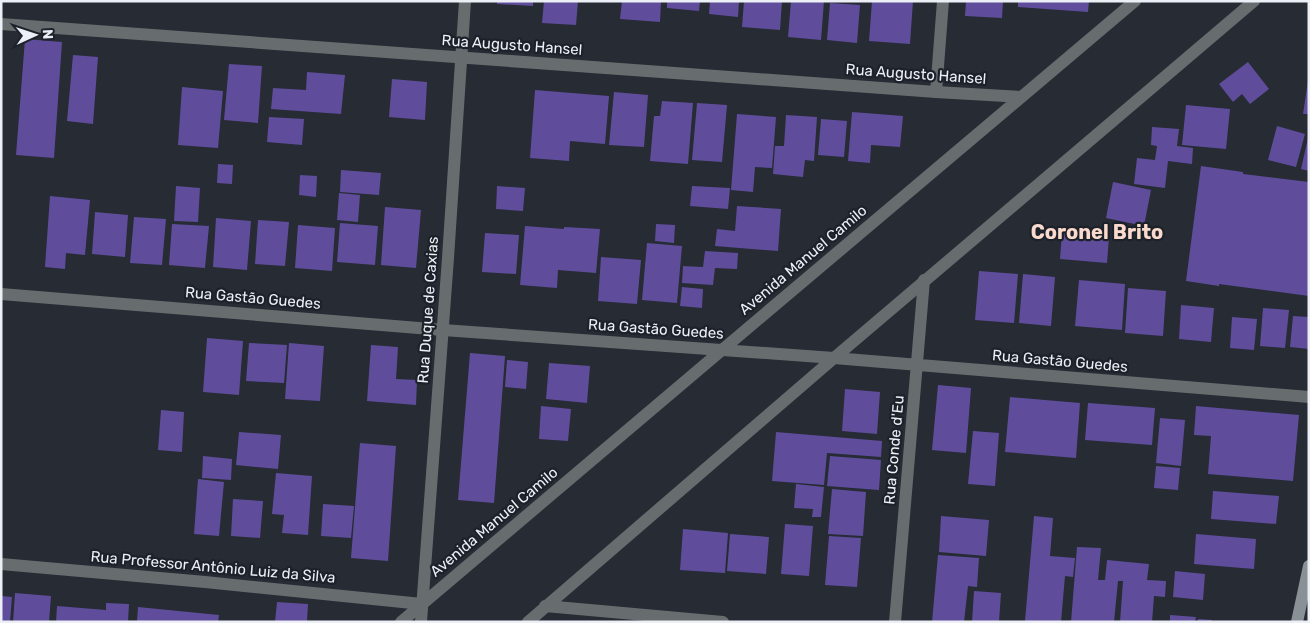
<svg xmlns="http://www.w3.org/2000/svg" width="1310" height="623" font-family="Rubik,sans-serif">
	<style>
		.building { fill: #5f4d9c }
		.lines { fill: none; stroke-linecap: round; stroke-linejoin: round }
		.minor { stroke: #676c6f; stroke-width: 12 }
		.tertiary { stroke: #676c6f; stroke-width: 12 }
		.secondary { stroke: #899196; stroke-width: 12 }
		.labels { text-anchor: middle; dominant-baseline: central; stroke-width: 4.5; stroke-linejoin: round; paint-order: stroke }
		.street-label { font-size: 15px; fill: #eceff5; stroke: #1d212a }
		.district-label { font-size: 20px; font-weight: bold; fill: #fadacc; stroke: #1d212a }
	</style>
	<rect width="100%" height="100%" fill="#262b34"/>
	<path class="building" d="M497 1H533V6L497 4Z
		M544 1H578L576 25 542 23Z
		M622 1H661L660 22 620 19Z
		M667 1H700L699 11 667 8Z
		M710 1H739L738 17 709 14Z
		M744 1H782L780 30 742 27Z
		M791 1H824L821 40 788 37Z
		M872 1H913L910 44 869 41Z
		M966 1H1003L1002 18 965 16Z
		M1018 1H1089L1088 12 1018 7Z
		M830 3 860 5 857 43 827 40Z
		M25 39 62 42 54 158 16 155Z
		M73 55 98 57 93 124 67 121Z
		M1248 62 1269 89 1250 104 1242 94 1233 102 1219 84Z
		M229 64 262 66 258 123 224 120Z
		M307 72 345 75 341 114 271 109 273 88 306 90Z
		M392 79 427 82 425 120 389 117Z
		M1308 81H1309V114H1303Z
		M182 87 223 91 218 148 178 145Z
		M535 90 609 96 605 144 570 141 569 161 530 158Z
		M614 92 648 95 644 147 609 145Z
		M662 101 693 103 688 164 650 161 654 116H660Z
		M697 103 727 105 722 162 692 160Z
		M1186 105 1230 109 1226 149 1182 145Z
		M852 112 903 116 900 147 871 145 870 163 848 161Z
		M737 114 776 117 772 168 755 167 753 192 731 190Z
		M786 115 817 117 814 161 805 160 803 177 773 174 775 146H784Z
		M269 117 304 119 302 145 267 142Z
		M821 119 847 121 844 157 818 155Z
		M1277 126 1305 134 1296 167 1268 160Z
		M1152 127 1179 129 1177 146 1193 148 1192 164 1168 161 1165 188 1134 184 1137 158 1155 160 1157 146 1151 145Z
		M1308 138H1309V171L1301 169Z
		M218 164 233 165 232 184 217 183Z
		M1201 166 1243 172V174L1309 182V296L1219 284V286L1186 281Z
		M341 170 381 173 379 195 340 192Z
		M300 175 317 176 316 197 299 195Z
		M1113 182 1151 190 1144 226 1106 218Z
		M176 186 200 188 198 222 174 221Z
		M497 186 525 188 523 211 496 209Z
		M692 186 730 188 728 209 690 206Z
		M339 193 360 195 358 222 337 220Z
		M50 196 90 200 85 255 66 253 65 269 45 267Z
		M737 206 781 209 778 251 715 246 717 229 735 231Z
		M385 207 421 210 416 268 381 265Z
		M95 212 128 215 125 257 92 254Z
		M134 217 166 219 162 265 130 263Z
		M216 218 251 221 247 270 213 267Z
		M258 220 289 222 285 266 255 264Z
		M340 223 378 226 375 265 337 262Z
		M172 224 209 226 205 268 169 265Z
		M656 224 675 225 674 243 655 241Z
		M298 225 335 228 332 271 295 268Z
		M525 226 564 229V227L600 229 596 273 558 270 557 288 520 285Z
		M485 233 519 235 516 274 482 272Z
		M1062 233 1109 237 1107 263 1060 259Z
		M647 243 682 246 677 303 642 300Z
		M705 251 738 253 737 269 715 268 713 285 682 283 683 266 703 267Z
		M601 257 641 260 637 304 598 301Z
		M979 271 1018 274 1014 323 975 320Z
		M1023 274 1055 277 1051 326 1019 323Z
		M1079 280 1125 284 1122 330 1075 326Z
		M682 287 703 289 702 308 680 306Z
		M1128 288 1166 291 1163 336 1125 333Z
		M1181 305 1214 308 1211 342 1179 339Z
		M1263 308 1289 310 1285 348 1260 346Z
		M1293 316 1309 317V349L1290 347Z
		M1232 317 1257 319 1254 350 1230 348Z
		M207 338 243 341 239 395 203 392Z
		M249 343 287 345 284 383 246 381Z
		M289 343 324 346 320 401 285 399Z
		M371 345 398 347 396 379 417 380 416 405 367 401Z
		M470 353 505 356 494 503 458 500Z
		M507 360 528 362 526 389 505 387Z
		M549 363 590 366 587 403 546 399Z
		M938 385 971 388 966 453 932 450Z
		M845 389 880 392 877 434 842 431Z
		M1010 397 1080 403 1076 458 1005 452Z
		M1088 403 1155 408 1152 445 1085 440Z
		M541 406 571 409 568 441 539 439Z
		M1196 406 1299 415 1293 481 1208 474 1211 436 1194 435Z
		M161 410 184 412 182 452 158 450Z
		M1160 418 1185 420 1181 466 1156 463Z
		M973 431 999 433 995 486 968 484Z
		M239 432 281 435 278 469 236 465Z
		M776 432 882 441 881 457 827 453 824 485 772 481Z
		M360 443 396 446 388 561 351 558Z
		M203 456 232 459 231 480 202 478Z
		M830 456 881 460 879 490 827 486Z
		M1156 466 1180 468 1178 490 1154 488Z
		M276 473 312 476 308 535 282 533 284 515 272 514Z
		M198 479 224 482 219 536 194 534Z
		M796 484 824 487 821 517H812L813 509 794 508Z
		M832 489 866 492 863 536 828 534Z
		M1213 491 1279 496 1276 524 1211 519Z
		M233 499 263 501 260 538 231 536Z
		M323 504 354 506 351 538 321 536Z
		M941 516 989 520 986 556 939 552Z
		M1034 516 1053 518 1050 556 1075 558 1073 577 1065 576 1061 622 1025 621Z
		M785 524 813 526 809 576 781 574Z
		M683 529 728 533 725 573 680 570Z
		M730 534 769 537 766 574 727 571Z
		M1196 534 1256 539 1254 569 1194 564Z
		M829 536 861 538 857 587 825 585Z
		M1077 547 1101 548 1098 580H1105L1107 560 1149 564 1147 580 1166 581 1165 597 1154 596 1152 622H1120L1123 581H1118L1114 622H1071Z
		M938 555 979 558 977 587 968 586 964 622H932Z
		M1175 571 1205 574 1203 600 1173 597Z
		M974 591 1001 593 999 622H972Z
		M15 593 51 596 49 622H13Z
		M1 596 12 597 10 622H1Z
		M277 602 308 604 307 622H275Z
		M106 603 129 604 128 622H56L57 606 106 610Z
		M138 607 219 615 218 622H137Z
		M1170 615 1196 617 1195 622H1170Z
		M1198 619 1212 620V622H1198Z"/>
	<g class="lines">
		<path class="minor" d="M936 92 943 1
			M1 564 205 582 422 604
			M545 606 723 622
			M401 622 722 350
			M421 622 448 258 465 1
			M528 622 834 358 1309 397
			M895 622 924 280"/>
		<path class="tertiary" d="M1 24 936 92 1021 97
			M1 294 443 330 834 358 1254 1
			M722 350 1135 1"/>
		<path class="secondary" d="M1297 622 1309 566"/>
	</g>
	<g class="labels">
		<g class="street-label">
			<text transform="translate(512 45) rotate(4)">Rua Augusto Hansel</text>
			<text transform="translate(916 74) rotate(4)">Rua Augusto Hansel</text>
			<text transform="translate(803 260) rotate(-40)">Avenida Manuel Camilo</text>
			<text transform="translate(253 298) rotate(5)">Rua Gastão Guedes</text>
			<text transform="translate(428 310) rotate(-86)">Rua Duque de Caxias</text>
			<text transform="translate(656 329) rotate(4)">Rua Gastão Guedes</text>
			<text transform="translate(1060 361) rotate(5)">Rua Gastão Guedes</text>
			<text transform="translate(894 450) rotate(-85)">Rua Conde d'Eu</text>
			<text transform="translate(494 522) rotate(-40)">Avenida Manuel Camilo</text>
			<text transform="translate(213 567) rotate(5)">Rua Professor Antônio Luiz da Silva</text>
		</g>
		<g class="district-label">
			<text x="1097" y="232">Coronel Brito</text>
		</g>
	</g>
	<rect width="1310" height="623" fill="none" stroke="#eceff5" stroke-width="5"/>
	<g transform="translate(35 35) rotate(87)" stroke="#1d212a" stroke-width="4" paint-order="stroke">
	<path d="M0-4L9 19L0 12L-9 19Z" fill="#eceff5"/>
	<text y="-8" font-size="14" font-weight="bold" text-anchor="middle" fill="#eceff5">N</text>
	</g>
</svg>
